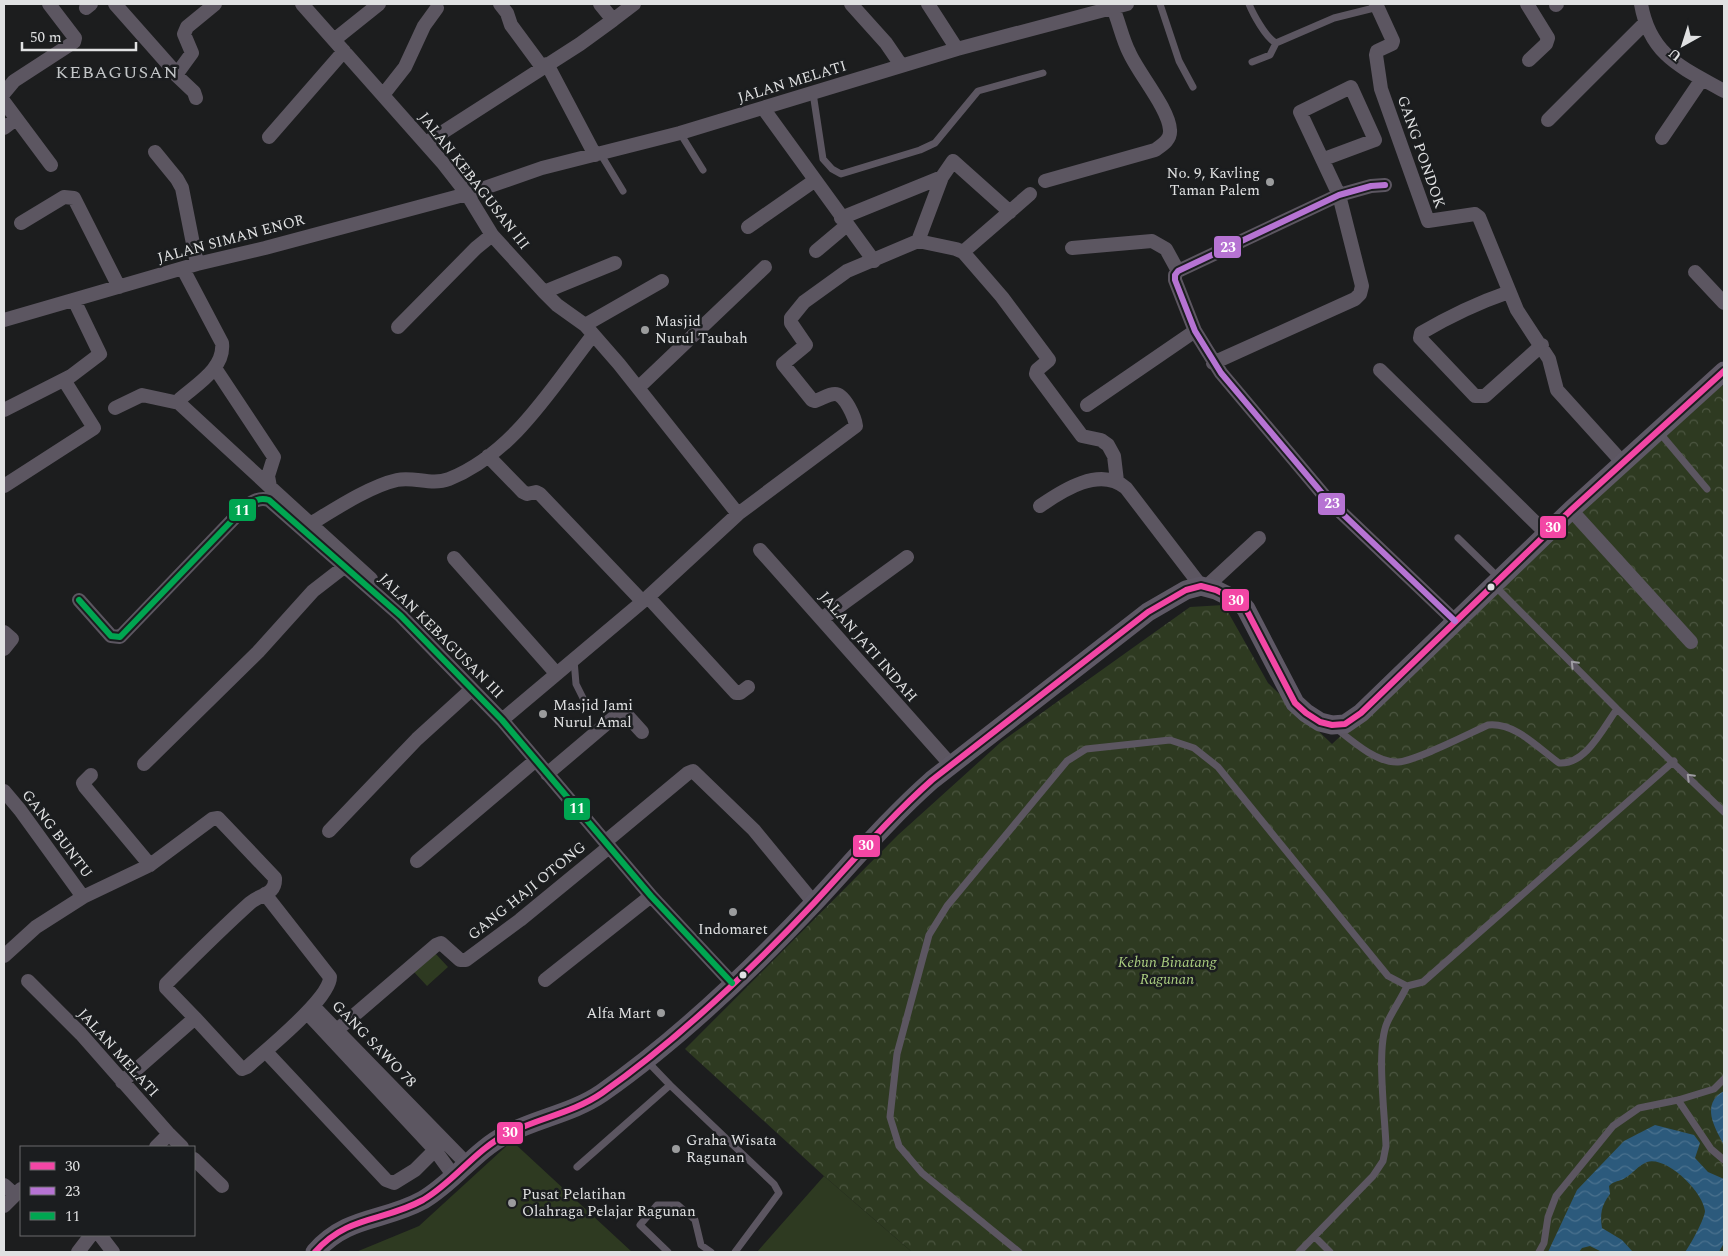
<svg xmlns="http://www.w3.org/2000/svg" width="1728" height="1256" font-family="Spectral,serif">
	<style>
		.park { fill: url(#park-crowns) }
		.pitch { fill: #2e3a21 }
		.water { fill: url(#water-waves) }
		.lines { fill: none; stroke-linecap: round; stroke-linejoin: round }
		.service { stroke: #5c5661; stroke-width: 7 }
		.minor { stroke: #5c5661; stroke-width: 14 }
		.secondary { stroke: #5e5865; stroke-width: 19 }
		.bus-1-casing { stroke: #1b1d1f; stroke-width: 10 }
		.bus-2-casing { stroke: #1b1d1f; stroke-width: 10 }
		.bus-3-casing { stroke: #1b1d1f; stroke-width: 10 }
		.bus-1 { stroke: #f346a5; stroke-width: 6 }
		.bus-2 { stroke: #b673d3; stroke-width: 6 }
		.bus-3 { stroke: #00a651; stroke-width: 6 }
		.oneway { stroke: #9e9ca2 }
		.poi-dot { fill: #9b9c9d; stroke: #1b1d1f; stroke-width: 2 }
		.bus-dot { fill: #e0e1e2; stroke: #1b1d1f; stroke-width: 2 }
		.labels { text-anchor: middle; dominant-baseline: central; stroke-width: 5; stroke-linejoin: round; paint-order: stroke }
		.street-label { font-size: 15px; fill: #e0e1e2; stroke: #1b1d1f }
		.poi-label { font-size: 15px; fill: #e0e1e2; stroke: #1b1d1f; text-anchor: start }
		.park-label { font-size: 15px; font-style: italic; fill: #a9cc7f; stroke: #1b1d1f }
		.quarter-label { font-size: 18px; letter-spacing: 1px; fill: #c3c6c8; stroke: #1b1d1f }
		.line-badge { stroke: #1b1d1f; stroke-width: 2 }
		.badge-label { font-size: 14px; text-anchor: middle; font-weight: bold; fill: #fff }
	</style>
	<defs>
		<pattern id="park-crowns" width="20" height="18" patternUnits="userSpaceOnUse" patternTransform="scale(1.25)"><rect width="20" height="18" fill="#2e3a21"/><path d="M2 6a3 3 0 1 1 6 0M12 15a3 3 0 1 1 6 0" fill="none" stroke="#4c5641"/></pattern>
		<pattern id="water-waves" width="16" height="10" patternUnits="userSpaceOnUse" patternTransform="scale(1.25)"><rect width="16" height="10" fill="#2c5a7c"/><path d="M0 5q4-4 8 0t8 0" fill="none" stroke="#4a718e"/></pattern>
	</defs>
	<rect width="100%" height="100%" fill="#1c1d1e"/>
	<path class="park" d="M1719 382 1724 387V1252H912L824 1176 685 1049 898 835 1001 742 1190 607 1224 605 1268 683 1332 744Z"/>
	<path class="pitch" d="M435 953 448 967 427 986 414 972Z
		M512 1141 632 1252H356L419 1226Z
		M824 1176 912 1252H757Z"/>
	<path class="water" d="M1724 1091V1145C1715 1128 1700 1104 1724 1091Z
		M1655 1125 1694 1135 1700 1143 1695 1158 1708 1172 1724 1179V1243L1719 1252H1685C1690 1246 1705 1218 1705 1211 1703 1192 1667 1156 1647 1162 1639 1165 1632 1174 1625 1178 1619 1182 1615 1180 1609 1186L1610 1194C1601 1206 1600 1214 1602 1228L1622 1240 1633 1252H1602L1590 1246 1582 1248 1579 1252H1548L1577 1190 1624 1141Z"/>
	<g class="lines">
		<path class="service" d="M1160 4 1179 61 1193 87
			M1249 4C1253 14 1266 38 1276 43L1334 18 1378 7
			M1252 62 1270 55 1276 43
			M813 93 823 159 832 169 841 174 920 150 935 143 978 91 1043 73
			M680 133 703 170
			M600 153 623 191
			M1659 432 1707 489
			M1458 538 1499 578
			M1495 586 1617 709 1724 812
			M574 660 576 684 586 704
			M1337 729C1352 741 1377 763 1398 762 1416 761 1468 734 1488 725 1515 722 1538 748 1559 763 1586 765 1603 728 1617 709
			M646 1060 670 1085
			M1678 1100 1711 1149 1724 1160
			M577 1167 670 1085 774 1184 779 1193 735 1252
			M1315 1237 1330 1252
			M668 1252 640 1225 657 1205H678L695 1220 701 1245 711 1252
			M1019 1252 922 1173 899 1146 890 1117 897 1054 929 935 947 906 1067 761 1086 749 1170 740 1194 748 1218 767 1388 976 1407 986 1423 982 1674 761
			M1299 1252 1373 1176 1383 1161 1386 1146C1385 1116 1376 1048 1387 1023 1393 1010 1401 999 1407 986
			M1539 1252 1544 1243 1548 1217 1556 1196 1613 1126 1639 1108 1678 1100 1714 1089 1724 1079"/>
		<path class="minor" d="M115 4 176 73
			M302 4 442 162 467 194 492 235 544 292 557 305 585 325 619 364 738 514
			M500 4 507 13 511 25 542 67
			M600 4 613 20 634 4
			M851 4 886 43 901 65
			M928 4 957 49
			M1376 4 1393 41 1392 44 1377 51 1376 55 1381 89 1428 221 1475 214 1479 217 1517 310 1549 359 1557 390 1623 463
			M1527 4 1548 38 1546 44 1529 60
			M1641 4C1650 56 1683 68 1724 91
			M1556 5 1557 4
			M86 8 91 4
			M334 40 379 4
			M547 64 595 155
			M4 93 14 81 74 42 75 38 49 4
			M383 95 405 67 424 26 437 8
			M196 98 194 92 176 75 192 53 184 34 187 27 215 4
			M4 102 51 165
			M763 108 874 261
			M1548 120 1645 23
			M4 128 16 119
			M269 137 344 51
			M1662 138 1702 79
			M426 143 580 44 613 20
			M155 152 177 179 182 188 197 264
			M1045 181 1155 150C1162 145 1171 140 1170 130 1169 109 1138 73 1129 52 1122 38 1119 22 1113 8
			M1385 185 1371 186 1339 195 1178 271 1175 275V280L1195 331 1221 373 1327 499 1455 621
			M841 218 942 177 953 161 1010 212
			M21 223 64 197 74 198 119 287
			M748 227 814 181
			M918 241 942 177
			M1072 248 1152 241 1166 249 1178 271
			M816 251 847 225
			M963 252 1030 194
			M1695 272 1724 303
			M544 292 615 263
			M1509 292C1477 303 1450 316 1421 333L1420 338 1475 396H1485L1542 345
			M4 320 197 264 265 248 467 194 542 168 680 133 957 49 1127 4
			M585 325 662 281
			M398 327 476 248 492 235
			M1213 363 1355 299 1360 294 1362 286 1339 195 1300 112 1351 87 1375 140 1324 159
			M215 368 274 457 268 476 270 487 371 579
			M1380 370 1547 534
			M638 388 765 267
			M179 403 180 399C197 384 225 368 222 343L183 269
			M179 403 270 487
			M1087 405 1195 331
			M115 408 142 395 179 403
			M4 410 71 376 100 354 74 300
			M488 456 523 492 527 494 536 492 540 494 642 601
			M4 486 94 428 64 380
			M1040 506C1063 490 1100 466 1126 488L1201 586
			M1571 510 1691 642
			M312 523C335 509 370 486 397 480 414 476 431 486 449 479 514 453 552 387 593 335
			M760 550 951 765
			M454 558 556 673
			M1206 587 1259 538
			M648 597 736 693H740L748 687
			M79 600 111 636 120 637 245 507C253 501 260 497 269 500L401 616 502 720 651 896 732 983
			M823 618 907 557
			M4 632 12 639 4 649
			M502 720 648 597 738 514 856 426C855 418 845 394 835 394 828 394 822 399 815 401L812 400 783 364 806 345 791 323V318L804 302 847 271 918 241 956 249 963 252 1002 297 1049 360 1037 370 1036 374 1082 436 1101 440 1108 445 1114 456 1117 481
			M144 764 258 652 313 591 344 567
			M547 774 619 713 624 712 642 732
			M91 775 83 783 85 787 150 865
			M4 791 20 810 83 897
			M329 831 417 739 472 689
			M605 842 688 773 693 771 754 830 814 903
			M417 861 536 760
			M4 956 36 927 83 897 150 865 212 819 218 818 275 878C276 895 260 894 250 903 221 929 193 957 166 984V988L195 1018
			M545 980 651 896
			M28 981 81 1034 169 1134 156 1147
			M314 1007 467 1164
			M311 1017 435 1150 453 1175
			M337 1030 436 945 441 943 460 960H466L520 920 609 847
			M270 1056 386 1180 394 1183 415 1170 435 1150
			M122 1082 195 1018 242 1069 247 1067C265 1051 330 999 330 977L265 894
			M169 1134 182 1147
			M194 1159 222 1186
			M4 1185 14 1194
			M4 1206 21 1189
			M100 1235 113 1252
			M78 1252 91 1235"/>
		<path class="secondary" d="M315 1252C348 1215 383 1222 423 1200 454 1182 475 1150 507 1134 538 1118 573 1113 602 1093 679 1039 750 971 814 903 853 861 889 818 932 780L1148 612 1186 590 1201 586 1216 590 1240 602 1246 609 1295 703 1306 713 1320 722 1332 725 1345 724 1361 713 1571 510 1724 371"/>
		<g class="bus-1-casing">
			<path id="bus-1" d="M315 1252C348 1215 383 1222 423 1200 454 1182 475 1150 507 1134 538 1118 573 1113 602 1093 679 1039 750 971 814 903 853 861 889 818 932 780L1148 612 1186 590 1201 586 1216 590 1240 602 1246 609 1295 703 1306 713 1320 722 1332 725 1345 724 1361 713 1571 510 1724 371"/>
		</g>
		<g class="bus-2-casing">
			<path id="bus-2" d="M1385 185 1371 186 1339 195 1178 271 1175 275V280L1195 331 1221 373 1327 499 1455 621"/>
		</g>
		<g class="bus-3-casing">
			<path id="bus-3" d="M79 600 111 636 120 637 245 507C253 501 260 497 269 500L401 616 502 720 651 896 732 983"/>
		</g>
		<use href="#bus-1" class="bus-1"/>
		<use href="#bus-2" class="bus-2"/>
		<use href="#bus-3" class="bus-3"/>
	</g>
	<defs><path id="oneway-chevron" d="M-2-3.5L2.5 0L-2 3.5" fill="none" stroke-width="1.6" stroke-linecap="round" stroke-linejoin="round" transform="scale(1.25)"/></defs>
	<g class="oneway">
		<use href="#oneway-chevron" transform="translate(1574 664) rotate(-134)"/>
		<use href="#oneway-chevron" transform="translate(1690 777) rotate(-135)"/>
	</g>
	<g class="poi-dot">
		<circle cx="1270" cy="182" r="5"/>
		<circle cx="645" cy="330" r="5"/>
		<circle cx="543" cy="714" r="5"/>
		<circle cx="733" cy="912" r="5"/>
		<circle cx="661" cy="1013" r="5"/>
		<circle cx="676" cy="1149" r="5"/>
		<circle cx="512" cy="1203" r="5"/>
	</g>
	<g class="bus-dot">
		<circle cx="1491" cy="587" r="4.5"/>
		<circle cx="743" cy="975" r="4.5"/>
	</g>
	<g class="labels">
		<g class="street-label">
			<text transform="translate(792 82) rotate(-17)">JALAN MELATI</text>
			<text transform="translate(1421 152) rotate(71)">GANG PONDOK</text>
			<text transform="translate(474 181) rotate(52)">JALAN KEBAGUSAN III</text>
			<text transform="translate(231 239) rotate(-15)">JALAN SIMAN ENOR</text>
			<text transform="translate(441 636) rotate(45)">JALAN KEBAGUSAN III</text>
			<text transform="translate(868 647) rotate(49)">JALAN JATI INDAH</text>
			<text transform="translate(57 834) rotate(53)">GANG BUNTU</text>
			<text transform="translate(527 891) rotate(-39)">GANG HAJI OTONG</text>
			<text transform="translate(374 1044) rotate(46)">GANG SAWO 78</text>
			<text transform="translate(118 1053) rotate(48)">JALAN MELATI</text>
		</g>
		<g class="poi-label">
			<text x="1260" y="173" text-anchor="end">No. 9, Kavling<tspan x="1260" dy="17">Taman Palem</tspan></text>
			<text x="655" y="321">Masjid<tspan x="655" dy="17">Nurul Taubah</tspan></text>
			<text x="553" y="705">Masjid Jami<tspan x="553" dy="17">Nurul Amal</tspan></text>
			<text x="733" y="929" text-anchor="middle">Indomaret</text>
			<text x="651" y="1013" text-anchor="end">Alfa Mart</text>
			<text x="686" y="1140">Graha Wisata<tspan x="686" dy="17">Ragunan</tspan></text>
			<text x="522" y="1194">Pusat Pelatihan<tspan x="522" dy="17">Olahraga Pelajar Ragunan</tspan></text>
		</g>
		<g class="park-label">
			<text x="1167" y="962">Kebun Binatang<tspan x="1167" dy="17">Ragunan</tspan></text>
		</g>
		<g class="quarter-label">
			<text x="117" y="72">KEBAGUSAN</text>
		</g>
	</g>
	<g class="line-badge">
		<rect x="1213" y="235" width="29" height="24" rx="5" fill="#b673d3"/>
		<rect x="1317" y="492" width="29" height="24" rx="5" fill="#b673d3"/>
		<rect x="228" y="498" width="29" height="24" rx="5" fill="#00a651"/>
		<rect x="1539" y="515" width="28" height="24" rx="5" fill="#f346a5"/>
		<rect x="1221" y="588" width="29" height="24" rx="5" fill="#f346a5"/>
		<rect x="563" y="797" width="28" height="24" rx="5" fill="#00a651"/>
		<rect x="852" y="834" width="29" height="24" rx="5" fill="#f346a5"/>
		<rect x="496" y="1121" width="28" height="24" rx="5" fill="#f346a5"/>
	</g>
	<g class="badge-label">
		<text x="1228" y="252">23</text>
		<text x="1332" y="508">23</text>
		<text x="242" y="515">11</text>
		<text x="1553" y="532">30</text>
		<text x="1236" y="605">30</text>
		<text x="577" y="813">11</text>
		<text x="866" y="850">30</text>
		<text x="510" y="1137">30</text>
	</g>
	<rect width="1728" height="1256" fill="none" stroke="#e0e1e2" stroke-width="10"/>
	<rect x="20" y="1146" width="175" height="90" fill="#1b1d1f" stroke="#6a6b6d"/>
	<rect x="30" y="1162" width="25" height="8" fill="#f346a5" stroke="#6a6b6d"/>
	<text x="65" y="1171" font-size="15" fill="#e0e1e2">30</text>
	<rect x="30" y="1187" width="25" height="8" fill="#b673d3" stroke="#6a6b6d"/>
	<text x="65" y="1196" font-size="15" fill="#e0e1e2">23</text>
	<rect x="30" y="1212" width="25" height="8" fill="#00a651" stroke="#6a6b6d"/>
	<text x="65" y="1221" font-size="15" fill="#e0e1e2">11</text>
	<g transform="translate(1683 45) rotate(219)" stroke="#1b1d1f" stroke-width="4" paint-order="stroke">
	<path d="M0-4L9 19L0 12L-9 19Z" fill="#e0e1e2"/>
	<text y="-8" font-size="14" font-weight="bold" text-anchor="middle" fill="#e0e1e2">U</text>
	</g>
	<path d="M22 42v8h114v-8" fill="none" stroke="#e0e1e2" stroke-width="2.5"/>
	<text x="30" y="42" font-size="15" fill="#e0e1e2" stroke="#1b1d1f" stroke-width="4" paint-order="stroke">50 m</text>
</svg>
